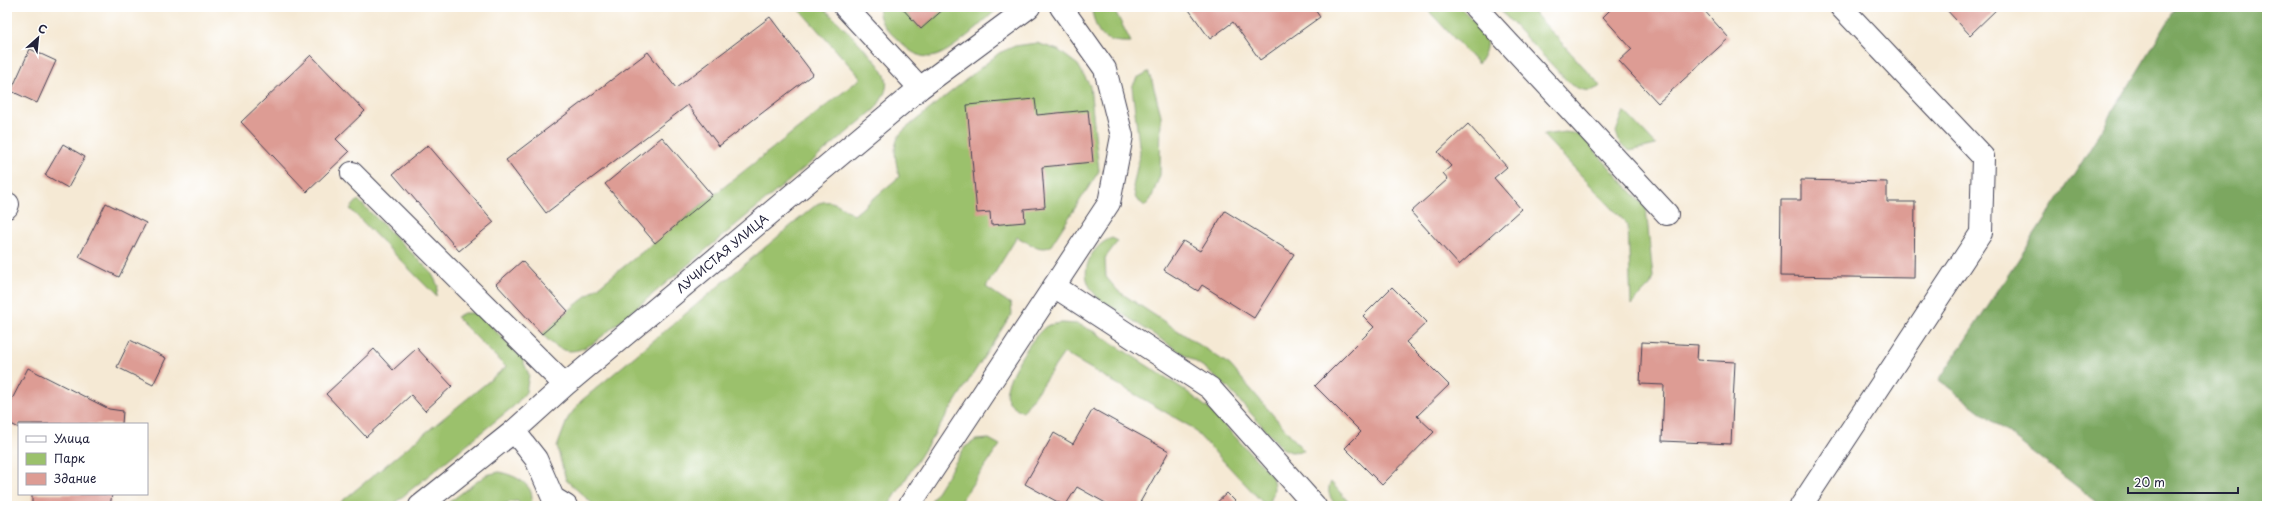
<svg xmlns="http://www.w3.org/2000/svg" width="2274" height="513" font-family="'Playpen Sans',sans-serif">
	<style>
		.green { fill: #9bc16c; stroke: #5e7254 }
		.forest { fill: #7ca760; stroke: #4f644e }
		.building { fill: #dd9c94 }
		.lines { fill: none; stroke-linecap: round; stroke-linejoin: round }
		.minor-casing { stroke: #424052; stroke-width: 24 }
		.minor { stroke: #fff; stroke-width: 22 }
		.labels { text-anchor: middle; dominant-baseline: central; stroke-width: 3; stroke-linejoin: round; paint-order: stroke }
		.street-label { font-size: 12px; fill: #22223b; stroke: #fff }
	</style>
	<rect width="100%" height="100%" fill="#fff"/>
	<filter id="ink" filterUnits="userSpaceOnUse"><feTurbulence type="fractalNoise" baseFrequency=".025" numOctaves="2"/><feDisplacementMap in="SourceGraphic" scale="8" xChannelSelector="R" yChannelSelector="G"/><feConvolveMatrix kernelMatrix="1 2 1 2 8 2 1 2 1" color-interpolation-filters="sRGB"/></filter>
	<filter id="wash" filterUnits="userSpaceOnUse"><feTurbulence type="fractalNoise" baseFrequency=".012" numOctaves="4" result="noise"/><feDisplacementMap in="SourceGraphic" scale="16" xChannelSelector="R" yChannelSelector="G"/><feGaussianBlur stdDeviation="0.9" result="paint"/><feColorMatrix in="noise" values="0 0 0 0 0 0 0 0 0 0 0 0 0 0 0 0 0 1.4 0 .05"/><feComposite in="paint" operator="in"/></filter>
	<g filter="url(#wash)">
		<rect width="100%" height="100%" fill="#f5e9d4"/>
		<path class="green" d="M797 7H823C837 22 881 61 886 78 889 90 881 100 875 109L594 343C571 356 560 353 542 334L568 311 861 78Z
			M879 7H901L921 29 946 7H1000C984 20 950 56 930 57 917 58 904 47 896 38 887 30 877 20 879 7Z
			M1091 7H1113L1131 42C1101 43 1097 35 1091 7Z
			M1425 7H1460C1478 26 1498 38 1478 64Z
			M1497 7H1529L1601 86C1589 93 1583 91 1571 85Z
			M1037 43 1058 50 1078 65 1090 86 1099 171 1050 247C1037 251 1028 242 1017 237L986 287 1011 304 1012 313 893 499 887 506H595L566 480 557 447 568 418 581 401 817 204C832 197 842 207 854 215L899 177C896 160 890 143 904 130L999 53 1015 46Z
			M1148 72 1152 81 1161 115 1160 175 1151 199 1145 206 1136 199 1133 187 1140 153 1132 87 1137 78Z
			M1624 111 1656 145 1630 151 1620 144 1616 132Z
			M1565 132 1578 134 1586 141 1646 208 1653 277 1650 286 1631 305 1628 225 1543 135Z
			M358 200 431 272 438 286 436 296 350 209Z
			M1112 238 1118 241 1105 258 1106 277 1118 291 1230 365 1304 451 1291 452 1282 448 1228 388 1205 368 1098 298C1095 294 1091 290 1089 285 1080 267 1094 244 1112 238Z
			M464 313H476L484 319 522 358 529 375 526 392 515 405 391 506H336L506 367 456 317Z
			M1062 323 1078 324 1095 332 1185 390 1210 410 1271 475C1276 488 1275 495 1266 506L1191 427 1064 353 1023 412C1017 409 1009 404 1007 398 1001 384 1034 333 1047 326 1051 324 1058 324 1062 323Z
			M989 439 1000 445 957 506H928L965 447 976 440Z
			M499 472C515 475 539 486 530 506H523L517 501 492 506H444L486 475Z
			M1331 482 1352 506H1337C1330 498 1326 492 1331 482Z"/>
		<path class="forest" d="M2177 7H2267V506H2095L2097 502 1939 380 2079 167Z"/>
		<g id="blocks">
			<path class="building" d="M901 7H946L921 29Z
				M1187 7H1313L1320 17 1260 60 1233 22 1210 39Z
				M1613 7H1701L1729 38 1658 103 1619 61 1632 49 1603 17Z
				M1944 7H1999L1970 35Z
				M770 17 813 74 719 146 688 105 546 213 506 160 648 52 676 88Z
				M30 49 56 61 37 103 11 91Z
				M311 55 365 111 336 139 349 152 307 192 241 122Z
				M1035 99 1037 115 1088 110 1093 162 1042 167 1045 207 1024 209 1025 222 991 225 990 212 977 213 967 105Z
				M1468 124 1507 167 1494 178 1521 209 1459 265 1411 212 1448 179 1443 173 1451 166 1438 152Z
				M662 137 712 195 655 243 605 184Z
				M63 144 85 157 68 188 45 175Z
				M428 145 494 222 459 251 393 174Z
				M1801 180 1887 182V202H1915L1914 278 1780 276 1781 200H1801Z
				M106 203 146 223 119 277 79 257Z
				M1225 211 1294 254 1254 318 1202 285 1198 291 1164 270 1183 241 1200 251Z
				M522 261 568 311 542 334 496 284Z
				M1392 287 1427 322 1406 342 1449 385 1417 416 1434 432 1382 485 1345 448 1361 432 1315 386 1374 327 1363 316Z
				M130 340 166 358 153 385 117 367Z
				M1642 342 1698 345 1697 360 1735 362 1731 444 1662 441 1664 385 1640 384Z
				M417 348 452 386 425 411 411 395 366 437 326 394 374 349 393 370Z
				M28 368 109 409 123 411 122 424H19V428L7 422V409Z
				M1093 409 1169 451 1138 506H1111L1077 487 1065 506 1025 484 1054 433 1073 444Z
				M1227 493 1240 506H1213Z
				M32 494H112L110 506H32Z"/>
		</g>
	</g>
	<g filter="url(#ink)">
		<use href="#blocks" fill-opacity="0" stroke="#424052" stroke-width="1"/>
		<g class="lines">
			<g class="minor-casing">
				<path id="minor" d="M845 7 920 88
					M1475 7 1667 214
					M352 173 565 385
					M7 207 8 204
					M1054 286 1210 388 1315 506
					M514 431 536 459 553 498 566 506
					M420 506 514 431 565 385 920 88 1029 7
					M909 506 1109 203 1122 136 1105 69 1061 7
					M1801 506 1981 233 1983 157 1841 7"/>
			</g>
			<use href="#minor" class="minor"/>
		</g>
	</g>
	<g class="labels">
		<g class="street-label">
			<text transform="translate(722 253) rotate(-40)">ЛУЧИСТАЯ УЛИЦА</text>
		</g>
	</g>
	<rect width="2274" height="513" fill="none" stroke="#fff" stroke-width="24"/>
	<rect x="18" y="423" width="130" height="72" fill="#ffffff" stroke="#a7a7b1"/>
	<rect x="26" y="436" width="20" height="6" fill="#ffffff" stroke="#a7a7b1"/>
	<text x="54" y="443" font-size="12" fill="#22223b">Улица</text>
	<rect x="26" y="453" width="20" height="12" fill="#9bc16c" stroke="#a7a7b1"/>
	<text x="54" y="463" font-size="12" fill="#22223b">Парк</text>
	<rect x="26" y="473" width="20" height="12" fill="#dd9c94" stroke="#a7a7b1"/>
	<text x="54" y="483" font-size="12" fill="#22223b">Здание</text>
	<g transform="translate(38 38) rotate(27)" stroke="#ffffff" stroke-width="3" paint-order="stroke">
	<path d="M0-3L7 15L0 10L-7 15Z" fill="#22223b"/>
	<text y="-6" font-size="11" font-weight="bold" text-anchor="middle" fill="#22223b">С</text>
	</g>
	<path d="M2128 487v6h110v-6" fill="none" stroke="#22223b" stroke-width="2"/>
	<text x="2134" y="487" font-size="12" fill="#22223b" stroke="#ffffff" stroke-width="3" paint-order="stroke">20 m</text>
</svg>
